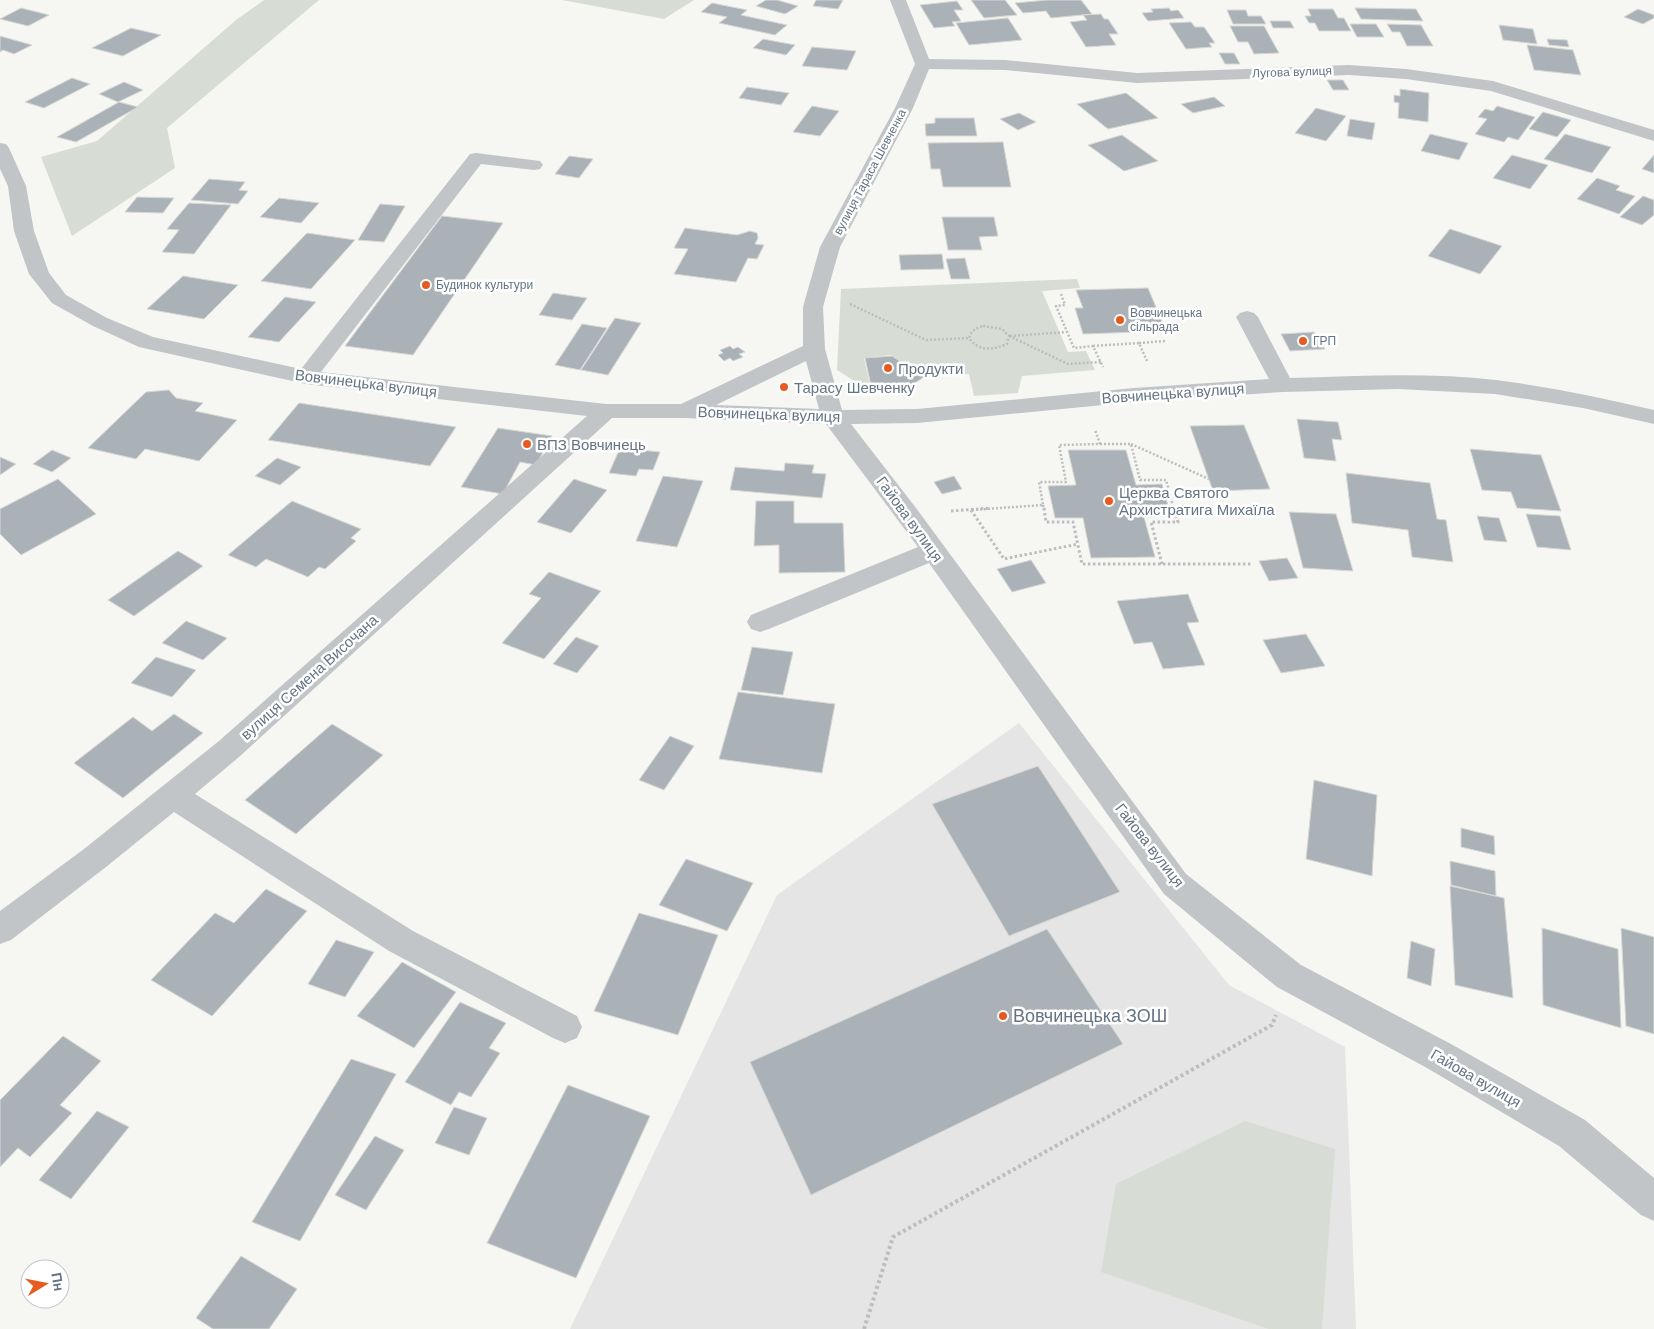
<svg xmlns="http://www.w3.org/2000/svg" width="1654" height="1329" font-family="Arial,sans-serif">
	<style>
		.built { fill: #e4e5e4 }
		.green { fill: #d7ddd4 }
		.building { fill: #aab2b8; stroke: #d7d8d5 }
		.lines { fill: none; stroke-linecap: round; stroke-linejoin: round }
		.path-far2 { stroke: #bbbdc0; stroke-width: 2.5; stroke-dasharray: 2 2; stroke-linecap: butt }
		.path-far1 { stroke: #bbbdc0; stroke-width: 3; stroke-dasharray: 2.5 2.5; stroke-linecap: butt }
		.path { stroke: #bbbdc0; stroke-width: 4; stroke-dasharray: 3 3; stroke-linecap: butt }
		.minor { fill: #c1c5c8; fill-rule: evenodd }
		.poi-dot { fill: #e75b22; stroke: #fff; stroke-width: 2 }
		.labels { text-anchor: middle; dominant-baseline: central; stroke-width: 5; stroke-linejoin: round; paint-order: stroke }
		.far-street-label { font-size: 12px; fill: #647484; stroke: #fff }
		.far-poi-label { font-size: 12px; fill: #647484; stroke: #fff; text-anchor: start }
		.poi-label { font-size: 15px; fill: #647484; stroke: #fff; text-anchor: start }
		.street-label { font-size: 15px; fill: #647484; stroke: #fff }
		.near-poi-label { font-size: 18px; fill: #647484; stroke: #fff; text-anchor: start }
	</style>
	<rect width="100%" height="100%" fill="#f6f6f3"/>
	<path class="built" d="M1019 723 1229 985 1345 1047 1356 1329H570L777 895Z"/>
	<path class="green" d="M264 0H319L167 128 175 168 72 236 41 157 97 141 236 20Z
		M562 0H694L664 19Z
		M1077 279 1080 288 1042 291 1068 352 1086 351 1095 370 1022 376 1018 393 974 396 969 374 924 376 891 355 864 358 870 386 864 387 837 370 841 289Z
		M1245 1121 1335 1149 1322 1329H1269L1101 1272 1116 1184Z"/>
	<path class="building" d="M766 0H777L798 6 785 14 756 6Z
		M816 0H843L838 9 813 6Z
		M971 0H1005L1017 15 984 18Z
		M1047 0H1081L1092 14 1051 18 1046 11 1023 13 1015 3Z
		M957 1 963 10H954L961 21 952 22 955 26 934 28 920 5Z
		M712 3 747 10 741 15 787 25 775 35 719 23 727 17 701 12Z
		M21 8 49 15 28 26 0 19Z
		M1169 8 1171 11 1178 10 1184 18 1148 21 1142 13 1153 12 1151 9Z
		M1355 8 1416 9 1423 21 1361 19Z
		M1308 9H1333L1338 18H1344L1351 31H1319L1315 23H1309L1305 16H1311Z
		M1638 9 1654 15V18L1643 24 1624 17Z
		M1227 10H1246L1248 16H1261L1266 24H1233Z
		M1101 14 1104 19H1108L1118 34H1109L1116 45 1086 47 1070 22 1087 20 1083 15Z
		M1008 18 1022 40 969 45 956 23Z
		M1270 21H1290L1294 28H1273Z
		M1191 22 1195 27H1204L1215 43H1209L1212 47 1186 49 1169 23Z
		M1350 24H1376L1384 37H1357Z
		M1387 24 1421 25 1433 46H1407L1400 32H1392Z
		M1499 25 1533 29 1537 44 1503 40Z
		M1230 26H1264L1279 53 1254 54 1248 42H1238Z
		M131 28 161 35 123 56 92 48Z
		M0 36 32 45 14 54 3 50 0 52Z
		M763 39 795 45 786 55 753 48Z
		M1547 39 1567 40 1569 47 1549 45Z
		M1527 45 1573 50 1581 75 1534 70Z
		M812 47 856 51 847 70 802 66Z
		M1219 53H1234L1240 64H1225Z
		M72 78 90 84 44 108 25 102Z
		M1327 80H1343L1349 90H1333Z
		M124 82 143 90 118 102 99 94Z
		M747 87 789 93 781 105 739 98Z
		M1400 89 1429 93 1428 122 1398 118 1399 103 1394 102V95L1400 96Z
		M1126 93 1158 118 1108 129 1077 104Z
		M1214 97 1225 106 1193 113 1181 104Z
		M119 102 138 107 76 142 57 137Z
		M812 106 839 111 820 136 793 132Z
		M1497 106 1535 117 1518 140 1508 137 1504 142 1475 134 1487 119 1478 117 1485 109 1493 111Z
		M1316 108 1346 116 1326 141 1295 133Z
		M1543 112 1571 120 1557 137 1529 129Z
		M1019 113 1036 122 1018 130 1000 119Z
		M935 118H974L977 136H926L925 124 935 123Z
		M1350 119 1375 123 1372 140 1347 136Z
		M1430 134 1468 143 1459 160 1421 151Z
		M1565 134 1611 147 1592 173 1544 159Z
		M1122 135 1158 161 1124 171 1088 145Z
		M1003 142 1011 187H943L940 169H931L928 143Z
		M1512 155 1548 165 1530 189 1493 178Z
		M1654 155V173L1642 169Z
		M569 156 593 159 579 178 555 174Z
		M1597 178 1620 186 1616 190 1635 196 1619 214 1577 199Z
		M209 179 245 182 239 190 248 191 238 204 191 200Z
		M1643 196 1654 200V215L1642 225 1620 217Z
		M137 197 174 198 163 213 125 212Z
		M279 198 319 203 301 223 260 217Z
		M189 203 231 205 194 254 162 252 179 230 167 229Z
		M380 204 405 206 384 242 358 240Z
		M442 216 503 223 413 355 345 346Z
		M942 217H994L998 236 979 237 982 250H948Z
		M685 228 737 235 750 231 757 233 758 238 755 244 764 245 757 259 748 258 736 282 674 274 688 249 674 248Z
		M1450 229 1502 246 1480 274 1428 256Z
		M307 233 355 240 311 289 261 281Z
		M942 254 944 269 901 270 899 255Z
		M965 258 970 279H951L946 259Z
		M183 276 238 285 204 319 147 309Z
		M1148 288 1166 331 1083 334 1075 308H1083L1076 290Z
		M553 293 587 298 572 320 539 315Z
		M285 297 316 302 279 342 248 337Z
		M615 318 641 323 608 375 581 370Z
		M582 324 607 328 580 370 555 365Z
		M1314 332 1325 349 1290 351 1281 334Z
		M730 346 733 349 738 347 745 352 739 354 743 357 733 361 730 358 724 361 718 355 723 353 720 350Z
		M892 356 924 377 904 390 883 392 871 386 865 358Z
		M169 390 176 398 203 403 195 411 237 420 199 461 145 449 136 459 88 448 146 392Z
		M299 403 456 427 430 466 268 440Z
		M1297 419 1338 422 1342 440 1332 439 1336 461 1304 458Z
		M1244 425 1270 489 1213 491 1190 426Z
		M498 428 552 436 536 465 520 462 503 494 461 487Z
		M620 448 660 452 653 470 639 469 636 476 609 473Z
		M1470 449 1541 455 1561 511 1517 508 1511 492 1482 490Z
		M52 450 71 458 52 472 33 464Z
		M1068 450H1126L1136 485 1162 484 1171 516 1144 517 1155 557 1091 558 1083 518H1055L1048 486 1076 485Z
		M0 457 16 464 0 475Z
		M277 458 301 467 280 485 255 476Z
		M785 463 814 465 812 473 826 474 822 498 730 490 735 467 784 471Z
		M1346 473 1430 483 1437 519 1446 520 1453 562 1412 557 1408 530 1352 523Z
		M663 476 703 481 677 547 636 541Z
		M954 476 962 489 942 494 934 482Z
		M58 479 96 514 21 555 0 534V509Z
		M574 479 607 490 571 533 537 522Z
		M292 501 361 529 351 538 356 541 325 569 319 567 308 577 266 559 256 567 228 555Z
		M756 501H794V523H843L845 572 779 573V545L754 546Z
		M1289 512 1336 514 1353 571 1303 568Z
		M1526 514 1560 516 1571 550 1537 547Z
		M1477 516 1499 518 1507 542 1484 540Z
		M178 551 203 566 134 616 108 600Z
		M1287 558 1298 578 1269 581 1259 561Z
		M1031 560 1046 583 1012 592 997 569Z
		M549 572 601 591 544 659 502 643 541 598 529 594Z
		M1188 594 1199 622 1187 623 1205 665 1163 669 1152 642 1134 644 1117 601Z
		M186 621 227 638 203 660 162 643Z
		M1306 634 1325 666 1281 673 1263 640Z
		M576 637 599 646 577 673 553 664Z
		M752 647 793 652 783 695 741 690Z
		M156 657 196 670 172 697 131 683Z
		M738 692 835 704 822 773 719 759Z
		M174 714 203 733 123 798 74 763 133 717 152 731Z
		M332 724 383 755 296 834 245 800Z
		M670 736 694 746 664 790 639 780Z
		M1038 766 1120 892 1009 936 932 804Z
		M1314 780 1377 795 1372 876 1306 859Z
		M1461 828 1494 836 1495 855 1461 847Z
		M686 859 753 883 727 931 659 905Z
		M1450 861 1495 871 1496 896 1451 885Z
		M1450 886 1504 898 1513 998 1455 985Z
		M266 889 307 911 212 1016 151 980 215 913 234 923Z
		M639 913 718 935 678 1035 594 1011Z
		M1542 928 1618 949 1621 1028 1543 1005Z
		M1621 928 1654 937V1034L1626 1026Z
		M1047 929 1123 1044 811 1195 750 1062Z
		M336 940 374 952 345 997 308 984Z
		M1411 941 1435 949 1431 986 1407 978Z
		M402 962 456 992 414 1048 357 1016Z
		M460 1002 506 1023 489 1048 500 1053 471 1097 459 1092 451 1105 405 1082Z
		M63 1036 101 1061 60 1105 72 1113 30 1157 18 1148 0 1167V1100Z
		M351 1059 396 1074 300 1241 252 1222Z
		M568 1085 650 1116 576 1278 487 1243Z
		M454 1107 487 1118 469 1155 435 1143Z
		M97 1111 129 1127 71 1199 39 1180Z
		M375 1136 404 1150 366 1210 335 1195Z
		M241 1256 297 1289 269 1329H213L196 1318Z"/>
	<g class="lines">
		<path class="path-far2" d="M1061 294 1065 305 1056 306 1074 348 1093 346 1103 367
			M850 304 926 340 969 338
			M983 326 1002 329 1009 336 1007 344C993 350 979 352 969 338 971 331 976 328 983 326Z
			M1009 336 1068 364 1101 362
			M1010 336 1067 332
			M1139 343 1165 341
			M1093 346 1139 343 1147 361
			M1100 444H1131L1140 480H1166L1174 510
			M1131 444 1209 479
			M1043 505 1044 510
			M972 510 1043 505 1039 482H1066L1059 445 1100 444 1095 430"/>
		<path class="path-far1" d="M1044 508 1046 522H1073L1082 564H1252
			M971 510 1004 559 1078 544
			M951 511 991 508
			M1162 564 1151 522H1178L1174 508"/>
		<path class="path" d="M864 1329 893 1237 1272 1025 1276 1015"/>
		<path class="minor" d="M890 0H906L929 59 1005 60 1137 73 1349 65 1406 69 1493 81 1654 130V141L1491 91 1406 79 1349 75 1137 83 1005 70 929 69 913 108 840 247 823 307 825 349 842 410 917 409 1134 388 1269 379 1236 317 1240 313 1247 311 1254 313 1258 317 1290 378C1359 376 1428 372 1496 380 1550 387 1602 398 1654 410V424L1583 408 1495 394 1398 389 1283 392 1134 402 917 423 851 424 916 508 1186 874 1301 965 1451 1044 1585 1120 1654 1178V1221L1641 1215 1559 1146 1427 1068 1277 987 1164 894 929 563 769 629 760 632 751 629 747 622 751 615 918 547 826 424 685 418H612L239 757 195 794 413 931 577 1016 582 1027 577 1038 565 1043 553 1038 389 951 174 812 106 867 11 940 0 944V911L84 849 219 741 587 416 306 384 139 347 93 326 52 303 29 274 14 231 8 186 0 169V143L6 144 9 148 26 186 34 231 49 273 66 295 107 318 153 337 301 369 470 154 476 153 540 161 543 165 540 169 534 170 481 164 321 372 606 404H681L803 346V307L820 247 895 108 915 64ZM806 361 819 409 716 405Z"/>
	</g>
	<g class="poi-dot">
		<circle cx="426" cy="285" r="5"/>
		<circle cx="1120" cy="320" r="5"/>
		<circle cx="1303" cy="341" r="5"/>
		<circle cx="888" cy="368" r="5"/>
		<circle cx="784" cy="387" r="5"/>
		<circle cx="527" cy="444" r="5"/>
		<circle cx="1109" cy="501" r="5"/>
		<circle cx="1003" cy="1016" r="5"/>
	</g>
	<g class="labels">
		<g class="far-street-label">
			<text transform="translate(1292 72) rotate(-2)">Лугова вулиця</text>
			<text transform="translate(870 172) rotate(-62)">вулиця Тараса Шевченка</text>
		</g>
		<g class="far-poi-label">
			<text x="436" y="285">Будинок культури</text>
			<text x="1130" y="313">Вовчинецька<tspan x="1130" dy="14">сільрада</tspan></text>
			<text x="1313" y="341">ГРП</text>
		</g>
		<g class="poi-label">
			<text x="898" y="368">Продукти</text>
			<text x="794" y="387">Тарасу Шевченку</text>
			<text x="537" y="444">ВПЗ Вовчинець</text>
			<text x="1119" y="492">Церква Святого<tspan x="1119" dy="17">Архистратига Михаїла</tspan></text>
		</g>
		<g class="street-label">
			<text transform="translate(366 383) rotate(7)">Вовчинецька вулиця</text>
			<text transform="translate(1173 393) rotate(-4)">Вовчинецька вулиця</text>
			<text transform="translate(769 414) rotate(2)">Вовчинецька вулиця</text>
			<text transform="translate(910 519) rotate(54)">Гайова вулиця</text>
			<text transform="translate(309 677) rotate(-42)">вулиця Семена Височана</text>
			<text transform="translate(1150 845) rotate(52)">Гайова вулиця</text>
			<text transform="translate(1476 1078) rotate(30)">Гайова вулиця</text>
		</g>
		<g class="near-poi-label">
			<text x="1013" y="1016">Вовчинецька ЗОШ</text>
		</g>
	</g>
	<g transform="translate(45 1284) rotate(80)"><circle r="24" fill="#ffffff" stroke="#c1c7ce"/>
	<path d="M0-4L9 19L0 12L-9 19Z" fill="#e75b22"/>
	<text y="-8" font-size="14" font-weight="bold" text-anchor="middle" fill="#647484">Пн</text>
	</g>
</svg>
